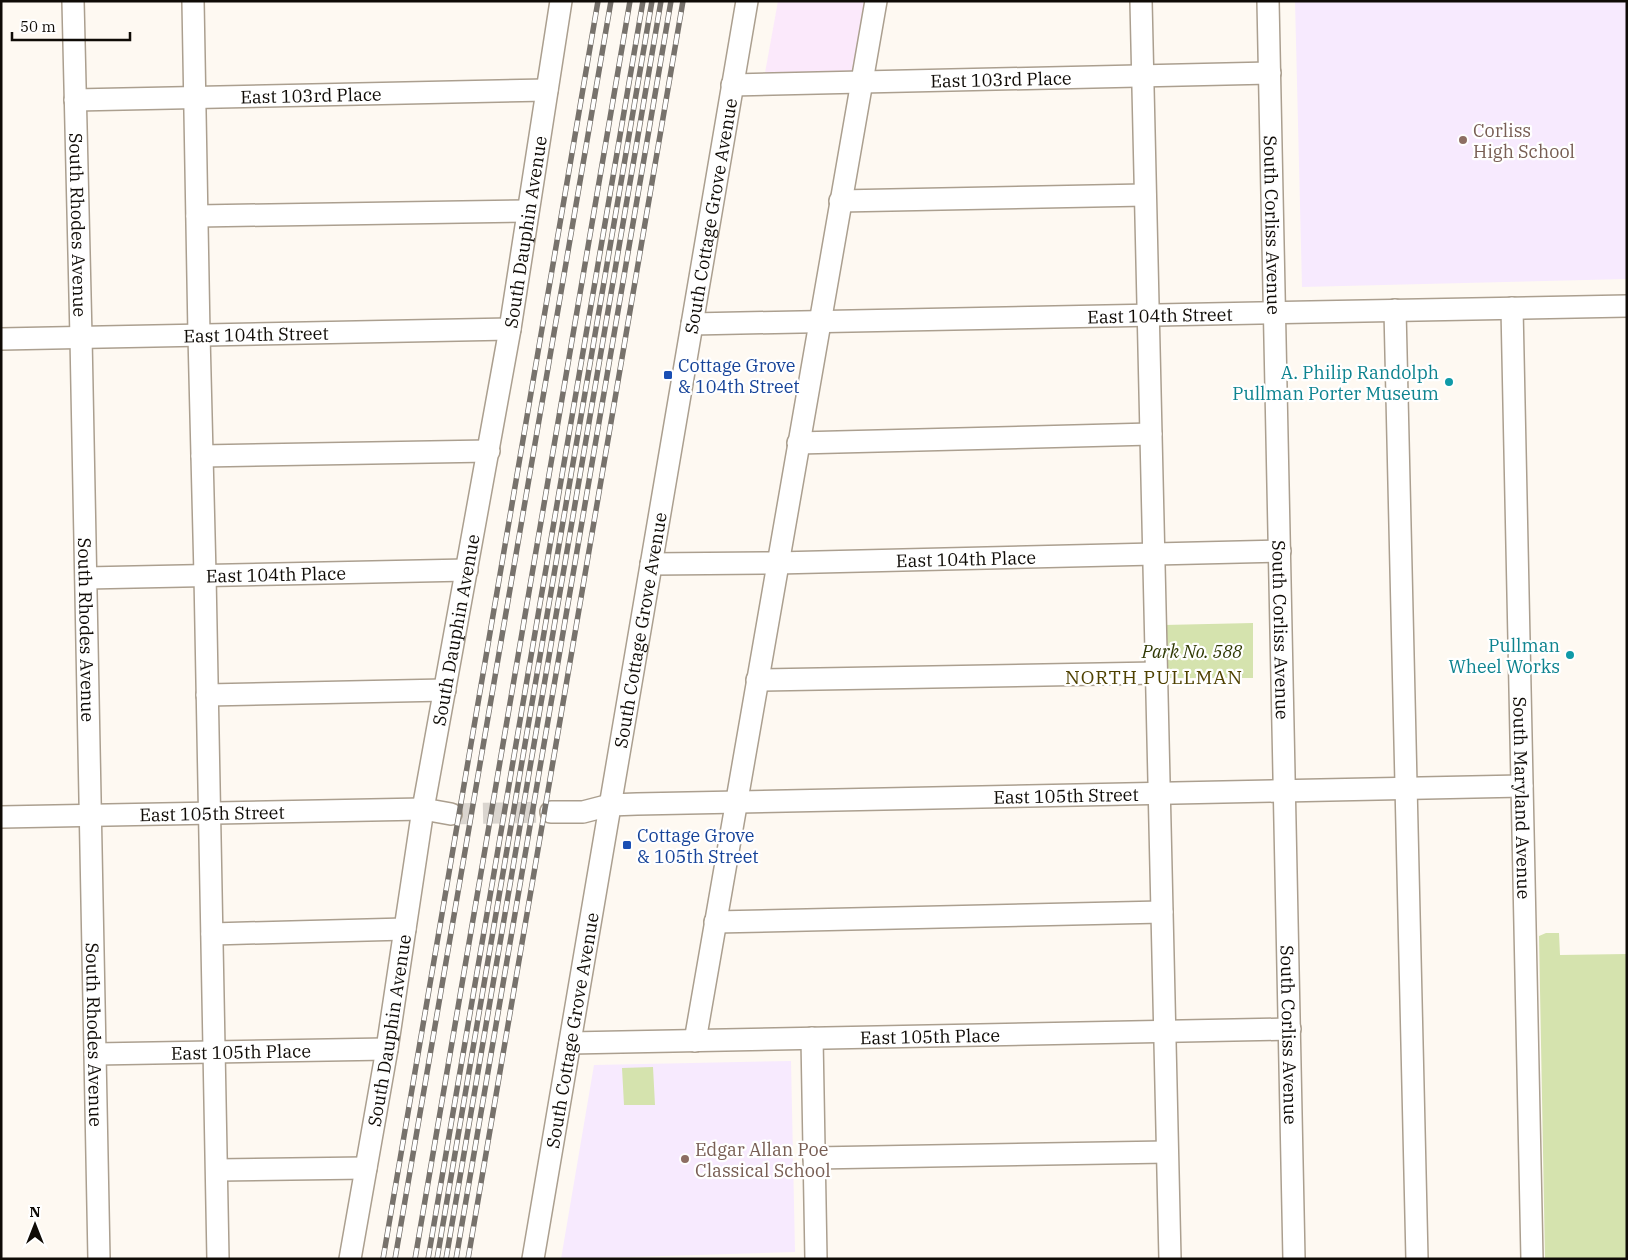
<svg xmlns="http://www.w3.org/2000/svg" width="1628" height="1260" font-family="'IBM Plex Serif',serif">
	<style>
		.commercial { fill: #fbe9fb }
		.education { fill: #f7eafe }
		.green { fill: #d5e3ae }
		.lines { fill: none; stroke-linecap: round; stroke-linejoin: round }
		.minor-tunnel { stroke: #dad5cf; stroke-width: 21; stroke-dasharray: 21 11; stroke-linecap: butt }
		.minor-casing { stroke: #ab9f8f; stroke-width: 24 }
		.minor { stroke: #fff; stroke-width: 21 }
		.rail-casing { stroke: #77726c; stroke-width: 5.5 }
		.rail { stroke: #fff; stroke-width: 4; stroke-dasharray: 11; stroke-linecap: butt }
		.education-dot { fill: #8d6e63; stroke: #fff; stroke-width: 2 }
		.transit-dot { fill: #1a4fb4; stroke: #fff; stroke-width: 2 }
		.culture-dot { fill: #0f9aa8; stroke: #fff; stroke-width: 2 }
		.labels { text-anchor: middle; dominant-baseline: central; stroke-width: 4.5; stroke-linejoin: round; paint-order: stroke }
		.street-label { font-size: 18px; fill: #0f0b06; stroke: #fff }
		.education-label { font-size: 18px; fill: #785e54; stroke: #fff; text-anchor: start }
		.transit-label { font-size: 18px; fill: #164399; stroke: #fff; text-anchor: start }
		.culture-label { font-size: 18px; fill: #0d838f; stroke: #fff; text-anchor: end }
		.park-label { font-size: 18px; font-style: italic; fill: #303904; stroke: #fff }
		.neighbourhood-label { font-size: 19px; letter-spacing: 1px; fill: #4f4100; stroke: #fff }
	</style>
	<rect width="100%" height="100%" fill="#fef9f2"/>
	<path class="commercial" d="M778 1H878L861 82 763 84Z"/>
	<path class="education" d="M1295 1H1627V279L1302 287Z
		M791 1061 795 1252 561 1259 594 1065Z"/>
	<path class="green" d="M1253 623V678H1165L1164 625Z
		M1546 933H1559L1560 955 1627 954V1259H1545L1539 936Z
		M653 1067 655 1105H624L622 1068Z"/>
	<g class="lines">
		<path class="minor-tunnel" d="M451 814 551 812"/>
		<g class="minor-casing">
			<g id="minor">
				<path id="s1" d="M73 1 81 337 99 1259"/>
				<path d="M193 1 199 335 205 575 218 1259"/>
				<path d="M1141 1 1170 1259"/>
				<path id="s2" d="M1268 1 1294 1259"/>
				<path id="s3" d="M732 85 1270 73"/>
				<path id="s4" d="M75 100 547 90"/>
				<path d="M840 201 1145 195"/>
				<path d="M197 216 528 211"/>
				<path id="s5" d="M1512 308 1532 1259"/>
				<path d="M1395 310 1417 1259"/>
				<path id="s6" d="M692 324 1627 306"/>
				<path id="s7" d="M1 339 510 329"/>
				<path d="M798 443 1151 434"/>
				<path d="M202 456 489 451"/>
				<path id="s8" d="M651 564 777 563 1280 551"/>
				<path id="s9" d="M86 578 467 570"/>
				<path d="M757 680 1156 673"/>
				<path d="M207 695 445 690"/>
				<path id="s10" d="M551 812H583L610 805 637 804 1522 786"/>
				<path id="s11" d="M1 817 423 809 451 814"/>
				<path d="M715 922 1162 912"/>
				<path d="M212 934 405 929"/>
				<path d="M812 1038 816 1259"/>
				<path d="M695 1041 876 1"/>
				<path id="s12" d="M570 1043 1290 1029"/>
				<path id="s13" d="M95 1054 387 1049"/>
				<path d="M814 1158 1167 1152"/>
				<path d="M217 1170 366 1168"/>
				<path id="s14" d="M350 1259 387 1049 423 809 510 329 561 1"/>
				<path id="s15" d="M533 1259 747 1"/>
			</g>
		</g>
		<use href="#minor" class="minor"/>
		<g class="rail-casing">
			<path id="rail" d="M383 1259 598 1
				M395 1259 611 1
				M415 1259 630 1
				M428 1259 643 1
				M437 1259 652 1
				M446 1259 661 1
				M456 1259 671 1
				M468 1259 683 1"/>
		</g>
		<use href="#rail" class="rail"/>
	</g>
	<g class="education-dot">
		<circle cx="1463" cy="140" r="5"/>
		<circle cx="685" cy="1159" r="5"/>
	</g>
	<g class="transit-dot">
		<rect x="663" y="370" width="10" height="10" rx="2.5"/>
		<rect x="622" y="840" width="10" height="10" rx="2.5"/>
	</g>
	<g class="culture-dot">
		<circle cx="1449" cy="382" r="5"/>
		<circle cx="1570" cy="655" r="5"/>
	</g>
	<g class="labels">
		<g class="street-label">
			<text stroke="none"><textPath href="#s3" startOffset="269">East 103rd Place</textPath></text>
			<text stroke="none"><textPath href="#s4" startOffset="236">East 103rd Place</textPath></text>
			<text stroke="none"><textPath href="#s15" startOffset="1058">South Cottage Grove Avenue</textPath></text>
			<text stroke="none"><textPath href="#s1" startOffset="224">South Rhodes Avenue</textPath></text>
			<text stroke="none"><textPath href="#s2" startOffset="224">South Corliss Avenue</textPath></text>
			<text stroke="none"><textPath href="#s14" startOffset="1042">South Dauphin Avenue</textPath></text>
			<text stroke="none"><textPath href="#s6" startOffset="468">East 104th Street</textPath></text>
			<text stroke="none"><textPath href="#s7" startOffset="255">East 104th Street</textPath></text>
			<text stroke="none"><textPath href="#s8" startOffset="315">East 104th Place</textPath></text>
			<text stroke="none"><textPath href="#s9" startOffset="190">East 104th Place</textPath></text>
			<text stroke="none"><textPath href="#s1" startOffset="629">South Rhodes Avenue</textPath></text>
			<text stroke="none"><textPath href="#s14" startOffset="638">South Dauphin Avenue</textPath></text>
			<text stroke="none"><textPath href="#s15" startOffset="638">South Cottage Grove Avenue</textPath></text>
			<text stroke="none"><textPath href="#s2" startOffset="629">South Corliss Avenue</textPath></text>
			<text stroke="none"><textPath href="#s10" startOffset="516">East 105th Street</textPath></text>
			<text stroke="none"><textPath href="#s5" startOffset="490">South Maryland Avenue</textPath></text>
			<text stroke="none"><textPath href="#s11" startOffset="211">East 105th Street</textPath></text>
			<text stroke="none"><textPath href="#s14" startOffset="232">South Dauphin Avenue</textPath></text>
			<text stroke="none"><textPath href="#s15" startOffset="232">South Cottage Grove Avenue</textPath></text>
			<text stroke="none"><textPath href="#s1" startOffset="1034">South Rhodes Avenue</textPath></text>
			<text stroke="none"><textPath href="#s2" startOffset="1034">South Corliss Avenue</textPath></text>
			<text stroke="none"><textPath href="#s12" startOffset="360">East 105th Place</textPath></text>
			<text stroke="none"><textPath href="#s13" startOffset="146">East 105th Place</textPath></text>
		</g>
		<g class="education-label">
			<text x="1473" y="130">Corliss<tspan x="1473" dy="21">High School</tspan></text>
			<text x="695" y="1149">Edgar Allan Poe<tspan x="695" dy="21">Classical School</tspan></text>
		</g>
		<g class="transit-label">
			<text x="678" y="365">Cottage Grove<tspan x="678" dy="21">&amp; 104th Street</tspan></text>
			<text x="637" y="835">Cottage Grove<tspan x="637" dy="21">&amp; 105th Street</tspan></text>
		</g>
		<g class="culture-label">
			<text x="1439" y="372">A. Philip Randolph<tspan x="1439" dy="21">Pullman Porter Museum</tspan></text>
			<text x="1560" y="645">Pullman<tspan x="1560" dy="21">Wheel Works</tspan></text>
		</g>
		<g class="park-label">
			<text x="1192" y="651">Park No. 588</text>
		</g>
		<g class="neighbourhood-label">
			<text x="1154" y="677">NORTH PULLMAN</text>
		</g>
	</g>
	<rect width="1628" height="1260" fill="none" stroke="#0f0b06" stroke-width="5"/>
	<g transform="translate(35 1225)" stroke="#ffffff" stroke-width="4" paint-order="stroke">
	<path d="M0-4L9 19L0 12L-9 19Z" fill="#0f0b06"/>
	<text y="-8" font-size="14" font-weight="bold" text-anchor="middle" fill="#0f0b06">N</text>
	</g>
	<path d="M12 32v8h118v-8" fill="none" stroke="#0f0b06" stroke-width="2.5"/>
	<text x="20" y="32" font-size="15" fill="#0f0b06" stroke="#ffffff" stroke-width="4" paint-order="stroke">50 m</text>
</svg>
